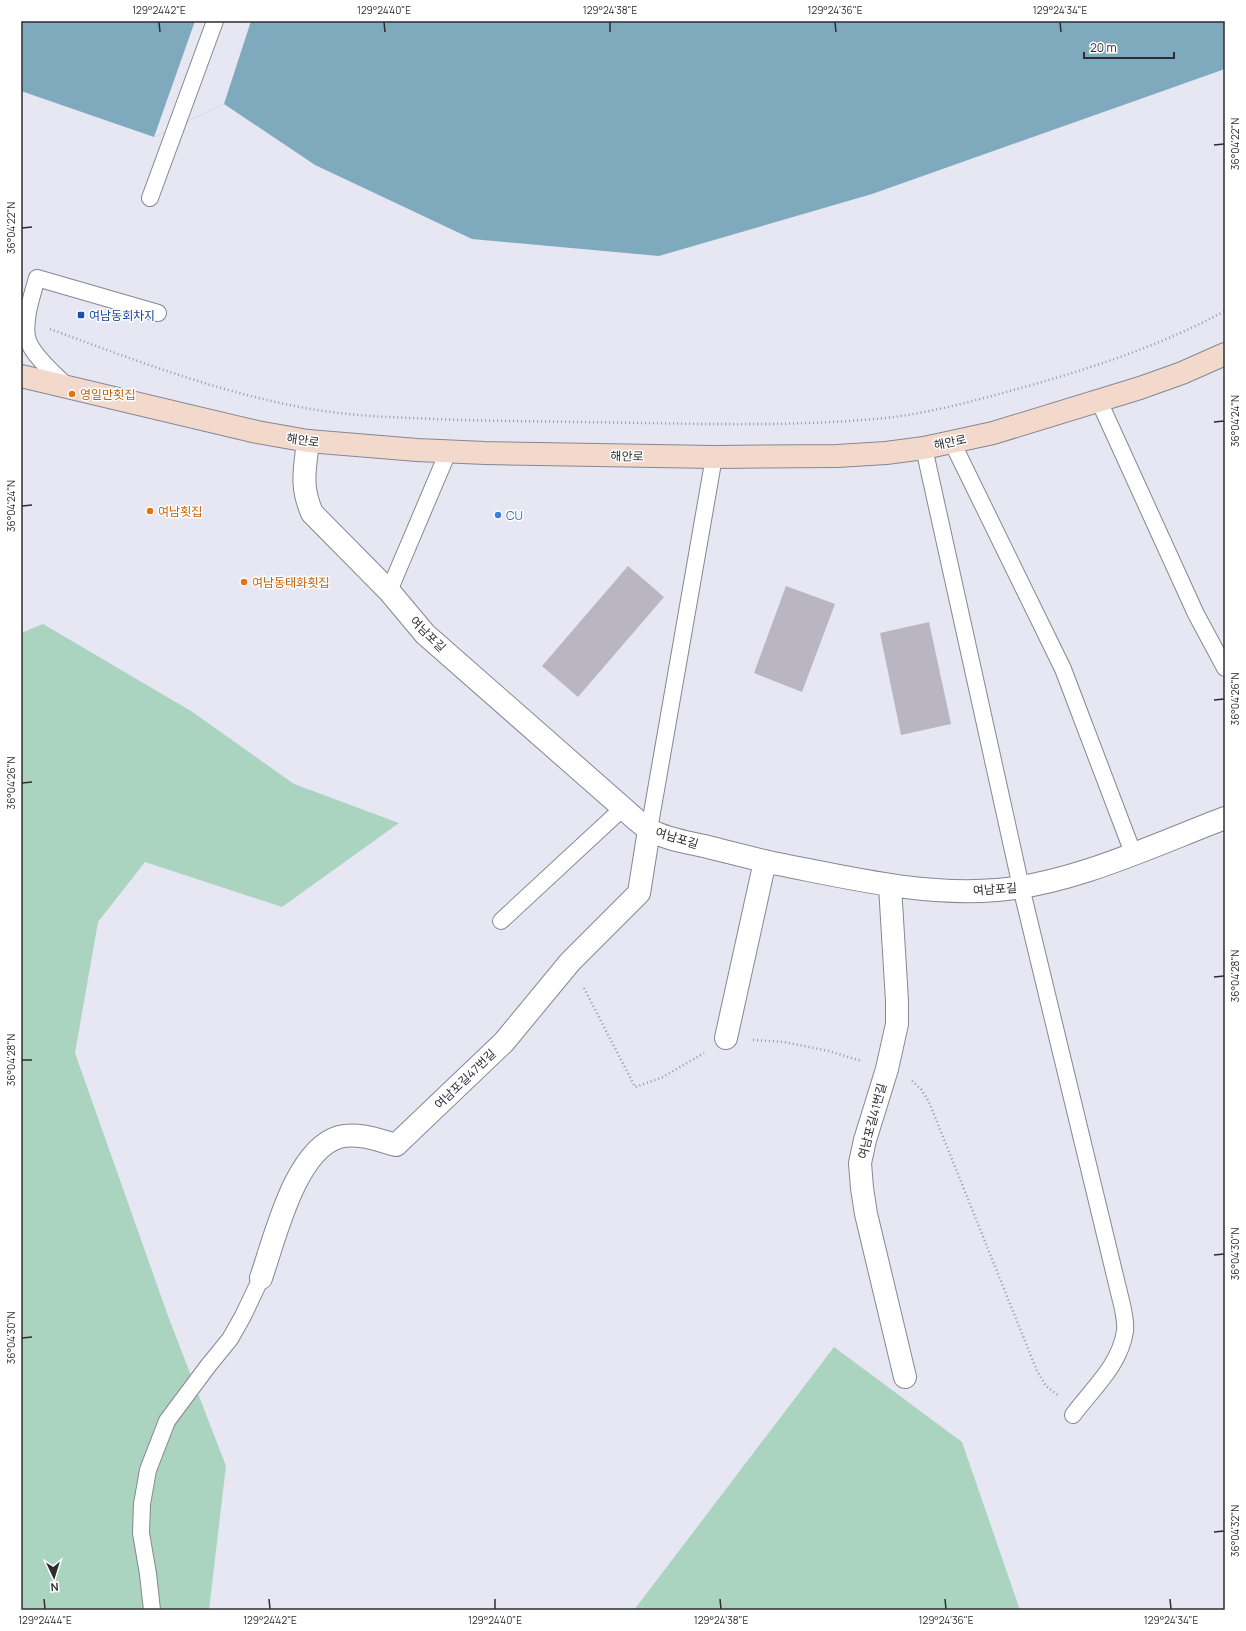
<svg xmlns="http://www.w3.org/2000/svg" width="1246" height="1631" font-family="Manrope,'Noto Sans KR',sans-serif">
	<style>
		.green { fill: #aad4c0 }
		.water { fill: #7faabd }
		.pier { fill: #e6e7f2 }
		.building { fill: #bab6c1 }
		.lines { fill: none; stroke-linecap: round; stroke-linejoin: round }
		.lane-casing { stroke: #868791; stroke-width: 18 }
		.street-casing { stroke: #868791; stroke-width: 24 }
		.secondary-casing { stroke: #868791; stroke-width: 24 }
		.path { stroke: #9999a2; stroke-width: 2.5; stroke-dasharray: 1 3; stroke-linecap: butt }
		.lane { stroke: #fff; stroke-width: 16 }
		.street { stroke: #fff; stroke-width: 22 }
		.secondary { stroke: #f2d9cc; stroke-width: 22 }
		.ticks { fill: none; stroke: #2c2c31; stroke-width: 1.5 }
		.transit-dot { fill: #1a4fb4; stroke: #fff; stroke-width: 1.5 }
		.food-dot { fill: #e8710a; stroke: #fff; stroke-width: 1.5 }
		.shop-dot { fill: #3f7fe0; stroke: #fff; stroke-width: 1.5 }
		.labels { text-anchor: middle; dominant-baseline: central; stroke-width: 3; stroke-linejoin: round; paint-order: stroke }
		.transit-label { font-size: 12px; fill: #164399; stroke: #fff; text-anchor: start }
		.food-label { font-size: 12px; fill: #c56008; stroke: #fff; text-anchor: start }
		.street-label { font-size: 12px; fill: #2c2c31; stroke: #fff }
		.shop-label { font-size: 12px; fill: #366cbe; stroke: #fff; text-anchor: start }
		.neatline { fill: none; stroke: #2c2c31; stroke-width: 1.5 }
		.ticks-label { font-size: 10px; text-anchor: middle; fill: #2c2c31 }
	</style>
	<rect width="100%" height="100%" fill="#e6e7f2"/>
	<path class="green" d="M43 624 191 711 294 784 399 823 282 907 145 862 98 922 75 1053 168 1316 226 1466 209 1610H21V633Z
		M834 1347 962 1442 1020 1610H634Z"/>
	<path class="water" d="M21 21H1225V69L872 194 659 256 472 239 315 165 224 104 154 137 21 91Z"/>
	<path class="pier" d="M195 21H251L224 104 154 137Z"/>
	<path class="building" d="M628 566 664 597 578 697 542 666Z
		M786 586 835 604 802 692 754 673Z
		M929 622 951 724 901 735 880 633Z"/>
	<g class="lines">
		<g class="lane-casing">
			<path id="lane" d="M150 198 215 21
				M66 385C54 374 30 353 27 337 24 318 32 296 37 278L158 313
				M1099 401 1196 614 1225 668
				M952 442 1063 669 1133 853
				M924 448 1021 887 1123 1309C1124 1316 1126 1324 1125 1331 1120 1365 1093 1388 1073 1415
				M389 591 448 452
				M649 830 714 457
				M501 921 623 808
				M152 1610 148 1574 141 1533 142 1504 148 1470 167 1421 208 1366 230 1339 243 1316 261 1278"/>
		</g>
		<g class="street-casing">
			<path id="street" d="M308 441C305 470 300 485 312 513L389 591 425 634 623 808C631 815 640 824 650 830 666 839 686 842 704 846 729 852 753 859 778 864 850 878 923 896 997 890 1073 884 1154 845 1225 818
				M890 886 897 1001V1024L887 1069 865 1140 860 1163 862 1188 866 1214 905 1377
				M726 1038 765 861
				M261 1278C275 1238 295 1150 339 1137 357 1132 378 1140 396 1145L504 1042 570 962 639 893 649 830"/>
		</g>
		<g class="secondary-casing">
			<path id="secondary" d="M21 376 257 432 308 441 417 450 485 453 714 457 837 456 886 453 924 448 993 433 1140 388 1182 373 1225 354"/>
		</g>
		<path class="path" d="M50 329C137 361 225 395 317 410 348 415 381 417 413 418 468 421 522 421 577 422 680 423 783 428 885 418 931 413 977 400 1021 388 1092 368 1160 346 1225 311
			M584 988 635 1087 663 1077 704 1053
			M753 1040 784 1042 829 1051 861 1061
			M912 1081 921 1089 929 1102 1037 1371 1046 1386 1059 1396"/>
		<use href="#lane" class="lane"/>
		<use href="#street" class="street"/>
		<use href="#secondary" class="secondary"/>
	</g>
	<path class="ticks" d="M159 22 160 32M384 22 385 32M610 22V32M835 22 836 32M1060 22 1061 32M1214 145 1224 144M22 228 32 227M1214 422 1224 421M22 506 32 505M1214 700 1224 699M22 783 32 782M1214 977 1224 976M22 1060H32M1214 1255 1224 1254M22 1338 32 1337M1214 1532 1224 1531M44 1599 45 1609M269 1599 270 1609M495 1599V1609M720 1599 721 1609M945 1599 946 1609M1170 1599 1171 1609"/>
	<rect class="transit-dot" x="77" y="311" width="8" height="8" rx="2"/>
	<g class="food-dot">
		<circle cx="72" cy="394" r="4"/>
		<circle cx="150" cy="511" r="4"/>
		<circle cx="244" cy="582" r="4"/>
	</g>
	<circle class="shop-dot" cx="498" cy="515" r="4"/>
	<g class="labels">
		<g class="transit-label">
			<text x="89" y="315">여남동회차지</text>
		</g>
		<g class="food-label">
			<text x="80" y="394">영일만횟집</text>
			<text x="158" y="511">여남횟집</text>
			<text x="252" y="582">여남동태화횟집</text>
		</g>
		<g class="street-label">
			<text transform="translate(303 440) rotate(8)">해안로</text>
			<text transform="translate(950 442) rotate(-12)">해안로</text>
			<text transform="translate(627 456) rotate(1)">해안로</text>
			<text transform="translate(428 634) rotate(45)">여남포길</text>
			<text transform="translate(677 838) rotate(17)">여남포길</text>
			<text transform="translate(995 889) rotate(-4)">여남포길</text>
			<text transform="translate(465 1079) rotate(-44)">여남포길47번길</text>
			<text transform="translate(872 1121) rotate(-75)">여남포길41번길</text>
		</g>
		<g class="shop-label">
			<text x="506" y="515">CU</text>
		</g>
	</g>
	<rect width="1246" height="1631" fill="none" stroke="#ffffff" stroke-width="44"/>
	<g transform="translate(54 1577) rotate(176)" stroke="#ffffff" stroke-width="3" paint-order="stroke">
	<path d="M0-3L7 15L0 10L-7 15Z" fill="#2c2c31"/>
	<text y="-6" font-size="11" font-weight="bold" text-anchor="middle" fill="#2c2c31">N</text>
	</g>
	<path d="M1084 52v6h90v-6" fill="none" stroke="#2c2c31" stroke-width="2"/>
	<text x="1090" y="52" font-size="12" fill="#2c2c31" stroke="#ffffff" stroke-width="3" paint-order="stroke">20 m</text>
	<rect x="22" y="22" width="1202" height="1587" class="neatline"/>
	<g class="ticks-label">
		<text x="159" y="14">129°24'42"E</text>
		<text x="384" y="14">129°24'40"E</text>
		<text x="610" y="14">129°24'38"E</text>
		<text x="835" y="14">129°24'36"E</text>
		<text x="1060" y="14">129°24'34"E</text>
		<text transform="translate(1235 144) rotate(-90)" y="4">36°04'22"N</text>
		<text transform="translate(11 228) rotate(-90)" y="4">36°04'22"N</text>
		<text transform="translate(1235 421) rotate(-90)" y="4">36°04'24"N</text>
		<text transform="translate(11 506) rotate(-90)" y="4">36°04'24"N</text>
		<text transform="translate(1235 699) rotate(-90)" y="4">36°04'26"N</text>
		<text transform="translate(11 783) rotate(-90)" y="4">36°04'26"N</text>
		<text transform="translate(1235 976) rotate(-90)" y="4">36°04'28"N</text>
		<text transform="translate(11 1060) rotate(-90)" y="4">36°04'28"N</text>
		<text transform="translate(1235 1254) rotate(-90)" y="4">36°04'30"N</text>
		<text transform="translate(11 1338) rotate(-90)" y="4">36°04'30"N</text>
		<text transform="translate(1235 1531) rotate(-90)" y="4">36°04'32"N</text>
		<text x="45" y="1624">129°24'44"E</text>
		<text x="270" y="1624">129°24'42"E</text>
		<text x="495" y="1624">129°24'40"E</text>
		<text x="721" y="1624">129°24'38"E</text>
		<text x="946" y="1624">129°24'36"E</text>
		<text x="1171" y="1624">129°24'34"E</text>
	</g>
</svg>
